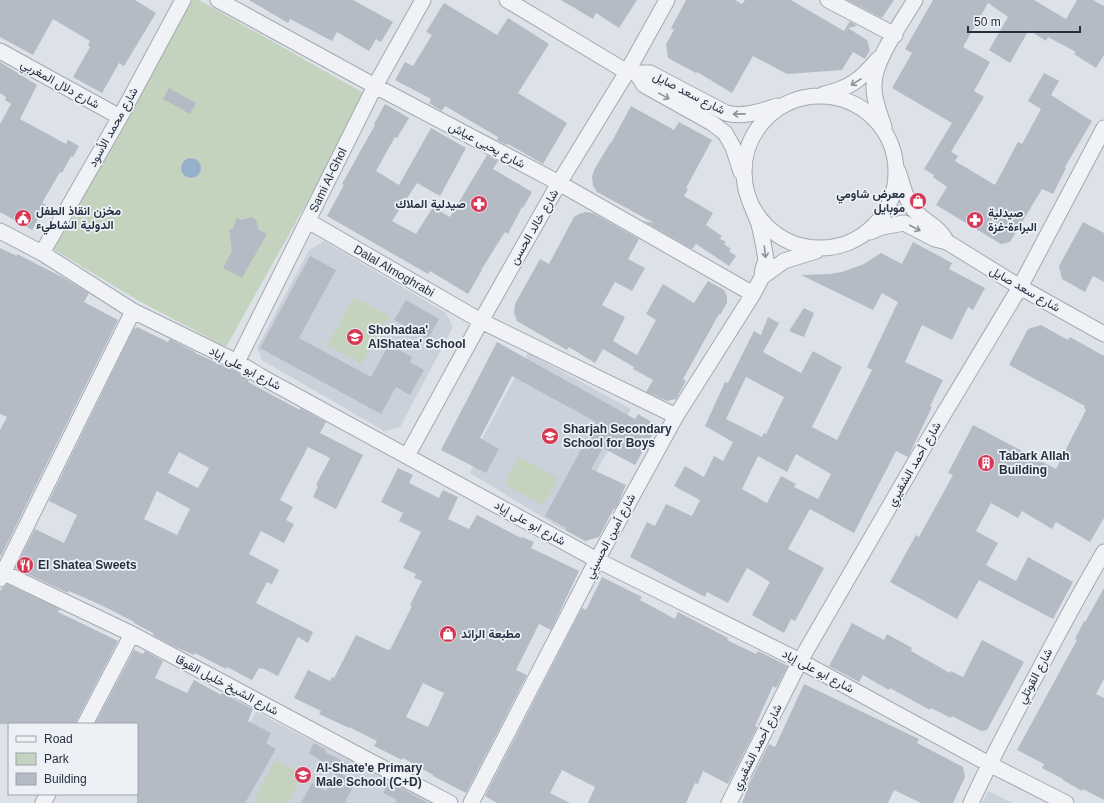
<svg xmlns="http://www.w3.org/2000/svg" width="1104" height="803" font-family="Arial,Vazirmatn,sans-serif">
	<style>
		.built { fill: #cbd1da }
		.green { fill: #c4d3be }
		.water { fill: #96b1cb }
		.building { fill: #b4bbc5; fill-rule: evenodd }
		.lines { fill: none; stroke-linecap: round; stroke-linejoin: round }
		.minor-casing { stroke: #a2a9b2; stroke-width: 17 }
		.minor { stroke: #f0f2f6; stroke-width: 15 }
		.oneway { stroke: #8b919b }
		.labels { text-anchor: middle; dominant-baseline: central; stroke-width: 3.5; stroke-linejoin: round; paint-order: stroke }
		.street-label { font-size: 12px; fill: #263040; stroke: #edf1f6 }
		.poi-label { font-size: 12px; font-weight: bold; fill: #263040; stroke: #edf1f6; text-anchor: start }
	</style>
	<rect width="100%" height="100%" fill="#dde2e8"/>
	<path class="built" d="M324 241 446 313 453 327 400 427 384 431 262 360 257 348 309 250Z
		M528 353 631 409 564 530 470 473 474 465 469 463Z
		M256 711 279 724 437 803H210Z
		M988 791 1013 803H982Z"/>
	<path class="green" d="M192 0H199L367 95 226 347 139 301 53 249Z
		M354 297 389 316 362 364 327 345Z
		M519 457 558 478 543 505 504 484Z
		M275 760 303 774 288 803H253Z"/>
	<path class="water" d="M181 168a10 10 0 1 1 20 0a10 10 0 1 1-20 0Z"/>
	<path class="building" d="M0 0H135L156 13 124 66 119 63 102 93 73 77 90 47 88 45 90 41 53 19 33 55 0 37Z
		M249 0H353L393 22 381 42 376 39 369 51 337 32 332 41 290 19 288 23Z
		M561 0H637L619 28 596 13 593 19Z
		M686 0H735L742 4 745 0H791L844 31 850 21 857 26 848 28 867 40 870 50 865 59 853 52 842 70 787 74 753 56 732 93 697 72 696 73 668 58 666 44 674 30 671 28Z
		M847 0H894L882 18Z
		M933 0H1034L1066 19 1077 0H1093L1104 6V55L1096 68 1074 54 1076 52 1048 37 1046 41 1029 30 1010 63 989 50 1008 17 988 3 963 47 990 62 974 91 984 97 951 152 958 156 955 161 995 185 1018 142 1022 144 1041 109 1028 101 1044 73 1059 81 1051 95 1092 121 1065 167 1066 168 1053 194 1042 189 1010 242 1001 244 936 205 947 187 933 177 934 175 924 169 952 123 892 88 912 53 905 49Z
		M444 3 497 35 508 18 549 44 518 93 567 123 543 164 508 144 507 145 497 140 498 137 445 106 442 111 429 103 431 99 395 80 405 62 413 66 432 35 426 32Z
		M0 62 37 85 20 119 66 144 68 140 79 146 73 157 71 156 62 173 60 172 42 203 46 205 32 230 0 212V124L11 104 5 100 6 97 0 93Z
		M169 88 196 103 190 114 163 99Z
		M385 104 409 118 397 138 395 137 376 171 399 185 431 128 466 148 440 196 417 183 392 221 416 234 433 207 450 217 487 155 498 161 493 169 532 192 523 208 522 207 508 234 505 232 481 270H482L468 294 430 271 428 274 327 216 344 185 342 184 375 125 374 124Z
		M631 106 674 130 679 122 712 140 686 188 688 189 684 196 713 213 706 225 722 236 720 239 726 242 724 244 731 249 729 251 736 256 729 266 696 244 692 249 643 221 654 223 597 192 593 186 592 177 594 170 610 143H611Z
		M585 212 593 213 639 239 628 259 645 268 632 291 615 282 602 305 625 317 613 341 637 355 656 320 646 314 663 284 694 303 708 281 724 290 727 296V303L720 315 719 314 683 379 686 381 676 399 667 401 646 392 653 380 633 369 634 367 603 349 595 363 569 347 567 350 517 321 514 313 515 304 540 259 549 264 574 217 579 214Z
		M237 217 241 220 252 217 256 220 259 230 267 234 242 278 223 268 232 251 229 230 233 229Z
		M1083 222 1104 233V282L1093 276 1085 292 1062 279 1059 266Z
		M913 242 952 263 949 269 985 288 973 310 968 307 952 340 922 325 905 362 943 380 930 406 932 407 908 457 896 451 854 533 810 509 788 549 824 568 795 621 791 619 784 633 752 615 770 582 747 568 728 603 707 592 705 597 630 557 647 522 655 526 666 504 692 516 700 500 674 486 685 466 704 477 714 456 723 461 733 442 705 426 725 382 728 383 754 331 761 335 768 317 779 323 763 352 801 373 813 351 842 367 812 427 837 440 872 370 867 367 898 302 882 293 873 310 801 275 830 274 842 272 864 264 881 253 902 264ZM746 377 784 397 766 434 764 433 762 437 726 419ZM796 454 831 474 818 499 794 487 796 484 781 476 767 503 742 489 758 456 787 472Z
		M0 248 17 256V254L64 278 89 293 84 302 118 320 1 556 0 555V430L7 417 0 414Z
		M310 256 336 270 299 338 371 377 389 344 412 357 410 362 424 370 410 395 396 387 381 414 260 348Z
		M406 300 439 319 428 339 394 320Z
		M804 308 814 313 804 337 789 331Z
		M1041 325 1068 340 1070 337 1104 356V518L1090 542 1056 522 1052 529 1022 511 1018 518 991 503 976 531 998 543 986 565 1016 581 1028 557 1073 582 1053 619 979 580 957 619 890 582 916 535 919 537 953 475 948 473 973 425 1056 469 1086 410 1084 408 1085 406 1009 365 1028 329Z
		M137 327 168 342 170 339 195 352V353L235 371 249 380 248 382 300 410V408L326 422 320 433 363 455 336 509 313 497 318 486 316 485 330 458 308 447 280 500 293 507 286 520 294 524 284 543 261 531 249 554 279 570 272 584 267 582 256 603 313 632 308 643 298 637 278 676 262 668V669L259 668 252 680 227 667 226 669 195 653 194 655 171 645 153 635V633L134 623V622L103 606 69 591 68 593 15 568 35 529 64 543 77 515 49 501 134 328 136 329ZM179 452 209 468 198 488 168 473ZM157 491 190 509 177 535 144 519Z
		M497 342 635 419 638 414 657 425 650 439 652 440 647 451 644 449 635 465 603 448 591 469 626 485 618 504 615 509 614 508 599 537 585 541 565 530 566 528 545 516 596 422 512 376 480 438 499 449 486 473 441 450Z
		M398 468 413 475 409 483 439 498 443 490 458 497 448 519 469 529 477 515 521 538 522 537 534 542 531 548 579 571 551 630 539 624 516 670 527 675 466 793 433 776V775L403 758 402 760 374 746 377 741 349 727V728L319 714 321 711 294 698 308 670 330 681 332 677 334 678 356 635 388 650V649L390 650 412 606 410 605 422 581 414 578 416 574 403 568 421 532 399 521 403 513 381 502ZM423 683 444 693 428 727 406 717Z
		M602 577 642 597 640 600 675 619 678 612 728 638 727 640 756 654 758 651 788 666 776 688 773 686 755 726 757 727 728 784 703 771 698 784 695 783 686 803H588L595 787 562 770 550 793 570 803H497L485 796 582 608 586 610Z
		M7 584 60 609 58 612 118 641 77 720 76 724H0V591L2 588Z
		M1104 588V679L1096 694 1104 698V800L1083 789 1082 791 1063 780V779L1042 768 1044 764 1017 750 1077 640 1075 639 1084 621 1085 622Z
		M852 623 884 640 887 634 912 648 911 651 950 673 951 671 963 677 982 640 1024 662 987 730 981 731 952 716 951 718 931 708 930 710 890 688 889 690 863 675 859 682 829 666Z
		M134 650 143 654 145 651 163 661 155 678 187 693 194 680 221 695 222 693 253 709 248 721 271 733 266 743 276 749 245 803H137V724H95Z
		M804 684 919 739 917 743 963 767 965 777 953 803H921L894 790 888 803H742L746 793 745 792 769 744 775 747Z
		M314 743 326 750 325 752 347 763 342 774 309 753Z
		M336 771 356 781 345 802 347 803H301L312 783 326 791Z
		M389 781 401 788 428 803H395L397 800 383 793Z"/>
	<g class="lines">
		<g class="minor-casing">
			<path id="minor" d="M218 0 375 86 559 183 753 294
				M507 0 627 72 650 73 726 113C743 118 761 111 777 106
				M828 0 895 35
				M0 51 120 117
				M635 71 644 85 712 123 725 133 733 147 741 172
				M824 94C851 88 861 79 878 59
				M744 172a76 76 0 1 1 152 0a76 76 0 1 1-152 0Z
				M884 127C880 114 873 99 874 85 874 60 902 22 915 0
				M898 171C903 185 906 204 918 214 930 225 939 227 947 242
				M308 221 481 321 676 416
				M0 231 42 253 133 311 237 362 260 376 597 560 800 661 989 764 1066 803
				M870 232 882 227 904 223 935 239 947 242 1020 287 1104 334
				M42 253 120 117 183 0
				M762 277 784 261 816 251
				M237 362 375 86 423 0
				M407 456 481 321 559 183 627 72 667 0
				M0 571 132 634 368 760 450 803
				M0 579 133 311
				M85 724 132 634
				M43 803 48 794
				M471 803 597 560 676 416 753 294 762 277 763 269 766 260 763 242 759 224 750 202
				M729 803 800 661 928 440 1020 287 1104 128
				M971 803C992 757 1015 714 1039 670 1060 630 1081 591 1104 552"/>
		</g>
		<use href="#minor" class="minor"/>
	</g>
	<defs><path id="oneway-shaft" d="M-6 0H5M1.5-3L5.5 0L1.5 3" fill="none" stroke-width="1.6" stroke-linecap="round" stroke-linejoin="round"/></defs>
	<g class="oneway">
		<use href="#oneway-shaft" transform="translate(856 82) rotate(148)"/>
		<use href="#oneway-shaft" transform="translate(664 96) rotate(29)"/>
		<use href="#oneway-shaft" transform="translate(739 114) rotate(179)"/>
		<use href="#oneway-shaft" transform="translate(915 228) rotate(27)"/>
		<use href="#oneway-shaft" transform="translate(765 252) rotate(83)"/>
	</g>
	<defs>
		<g id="shop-disc" transform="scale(0.9)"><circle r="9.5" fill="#d63955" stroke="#edf1f6"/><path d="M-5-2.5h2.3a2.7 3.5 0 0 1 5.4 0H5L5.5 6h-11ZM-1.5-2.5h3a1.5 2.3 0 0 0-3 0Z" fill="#fff"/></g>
		<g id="pharmacy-disc" transform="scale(0.9)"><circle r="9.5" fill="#d63955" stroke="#edf1f6"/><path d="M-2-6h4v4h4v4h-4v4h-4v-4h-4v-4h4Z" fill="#fff"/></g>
		<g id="civic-disc" transform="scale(0.9)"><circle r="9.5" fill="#d63955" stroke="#edf1f6"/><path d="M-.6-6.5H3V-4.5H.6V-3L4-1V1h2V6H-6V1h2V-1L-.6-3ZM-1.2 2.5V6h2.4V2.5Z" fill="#fff"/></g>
		<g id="school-disc" transform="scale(0.9)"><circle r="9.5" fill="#d63955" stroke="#edf1f6"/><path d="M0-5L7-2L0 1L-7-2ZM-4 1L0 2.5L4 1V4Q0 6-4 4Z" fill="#fff"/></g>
		<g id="building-disc" transform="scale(0.9)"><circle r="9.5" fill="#d63955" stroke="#edf1f6"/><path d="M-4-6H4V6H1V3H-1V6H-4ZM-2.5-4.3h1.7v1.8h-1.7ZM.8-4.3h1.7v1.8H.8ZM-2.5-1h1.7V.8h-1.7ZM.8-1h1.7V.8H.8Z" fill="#fff"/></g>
		<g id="restaurant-disc" transform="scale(0.9)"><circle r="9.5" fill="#d63955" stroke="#edf1f6"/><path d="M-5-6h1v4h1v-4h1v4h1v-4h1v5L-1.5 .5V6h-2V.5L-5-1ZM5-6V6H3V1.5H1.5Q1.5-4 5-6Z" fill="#fff"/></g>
	</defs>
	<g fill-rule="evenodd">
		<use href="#shop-disc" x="918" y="201"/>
		<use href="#pharmacy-disc" x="479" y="204"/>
		<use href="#civic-disc" x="23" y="218"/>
		<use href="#pharmacy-disc" x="975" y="220"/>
		<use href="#school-disc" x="355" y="337"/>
		<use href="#school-disc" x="550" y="436"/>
		<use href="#building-disc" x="986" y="463"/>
		<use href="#restaurant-disc" x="25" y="565"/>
		<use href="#shop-disc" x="448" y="634"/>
		<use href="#school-disc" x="303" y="775"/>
	</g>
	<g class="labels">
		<g class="street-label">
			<text transform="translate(60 84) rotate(29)">شارع دلال المغربي</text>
			<text transform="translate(689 93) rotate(27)">شارع سعد صايل</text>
			<text transform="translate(113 127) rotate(-61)">شارع محمد الأسود</text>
			<text transform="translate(487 145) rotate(28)">شارع يحيى عياش</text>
			<text transform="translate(328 180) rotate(-64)">Sami Al-Ghol</text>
			<text transform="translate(534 227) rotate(-60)">شارع خالد الحسن</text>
			<text transform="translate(394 271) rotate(30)">Dalal Almoghrabi</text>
			<text transform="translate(1025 289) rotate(30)">شارع سعد صايل</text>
			<text transform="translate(245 368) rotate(28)">شارع ابو على إياد</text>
			<text transform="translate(914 464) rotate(-60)">شارع أحمد الشقيري</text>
			<text transform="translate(530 523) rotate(29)">شارع ابو على إياد</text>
			<text transform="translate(610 536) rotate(-62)">شارع أمين الحسيني</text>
			<text transform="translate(818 671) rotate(28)">شارع ابو على إياد</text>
			<text transform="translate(1035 676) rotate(-62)">شارع القوتلي</text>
			<text transform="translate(227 685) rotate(28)">شارع الشيخ خليل القوقا</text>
			<text transform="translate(757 747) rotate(-63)">شارع أحمد الشقيري</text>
		</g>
		<g class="poi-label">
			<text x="905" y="194" text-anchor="end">معرض شاومي<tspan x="905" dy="14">موبايل</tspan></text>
			<text x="466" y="204" text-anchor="end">صيدلية الملاك</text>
			<text x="36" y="211">مخزن انقاذ الطفل<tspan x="36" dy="14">الدولية الشاطيء</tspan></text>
			<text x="988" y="213">صيدلية<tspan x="988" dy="14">البراءة-غزة</tspan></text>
			<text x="368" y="330">Shohadaa'<tspan x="368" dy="14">AlShatea' School</tspan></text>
			<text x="563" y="429">Sharjah Secondary<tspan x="563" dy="14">School for Boys</tspan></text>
			<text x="999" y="456">Tabark Allah<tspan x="999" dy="14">Building</tspan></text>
			<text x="38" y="565">El Shatea Sweets</text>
			<text x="461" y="634">مطبعة الرائد</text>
			<text x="316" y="768">Al-Shate'e Primary<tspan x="316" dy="14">Male School (C+D)</tspan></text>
		</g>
	</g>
	<rect x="8" y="723" width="130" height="72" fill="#edf1f6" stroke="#9da4ad"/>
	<rect x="16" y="736" width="20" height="6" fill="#f0f2f6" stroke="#9da4ad"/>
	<text x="44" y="743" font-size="12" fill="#263040">Road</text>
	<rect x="16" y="753" width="20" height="12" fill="#c4d3be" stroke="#9da4ad"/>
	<text x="44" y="763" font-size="12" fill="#263040">Park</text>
	<rect x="16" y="773" width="20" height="12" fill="#b4bbc5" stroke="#9da4ad"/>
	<text x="44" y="783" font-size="12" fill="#263040">Building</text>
	<path d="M968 26v6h112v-6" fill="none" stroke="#263040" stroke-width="2"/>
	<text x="974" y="26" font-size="12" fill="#263040" stroke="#edf1f6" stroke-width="3" paint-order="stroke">50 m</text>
</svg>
